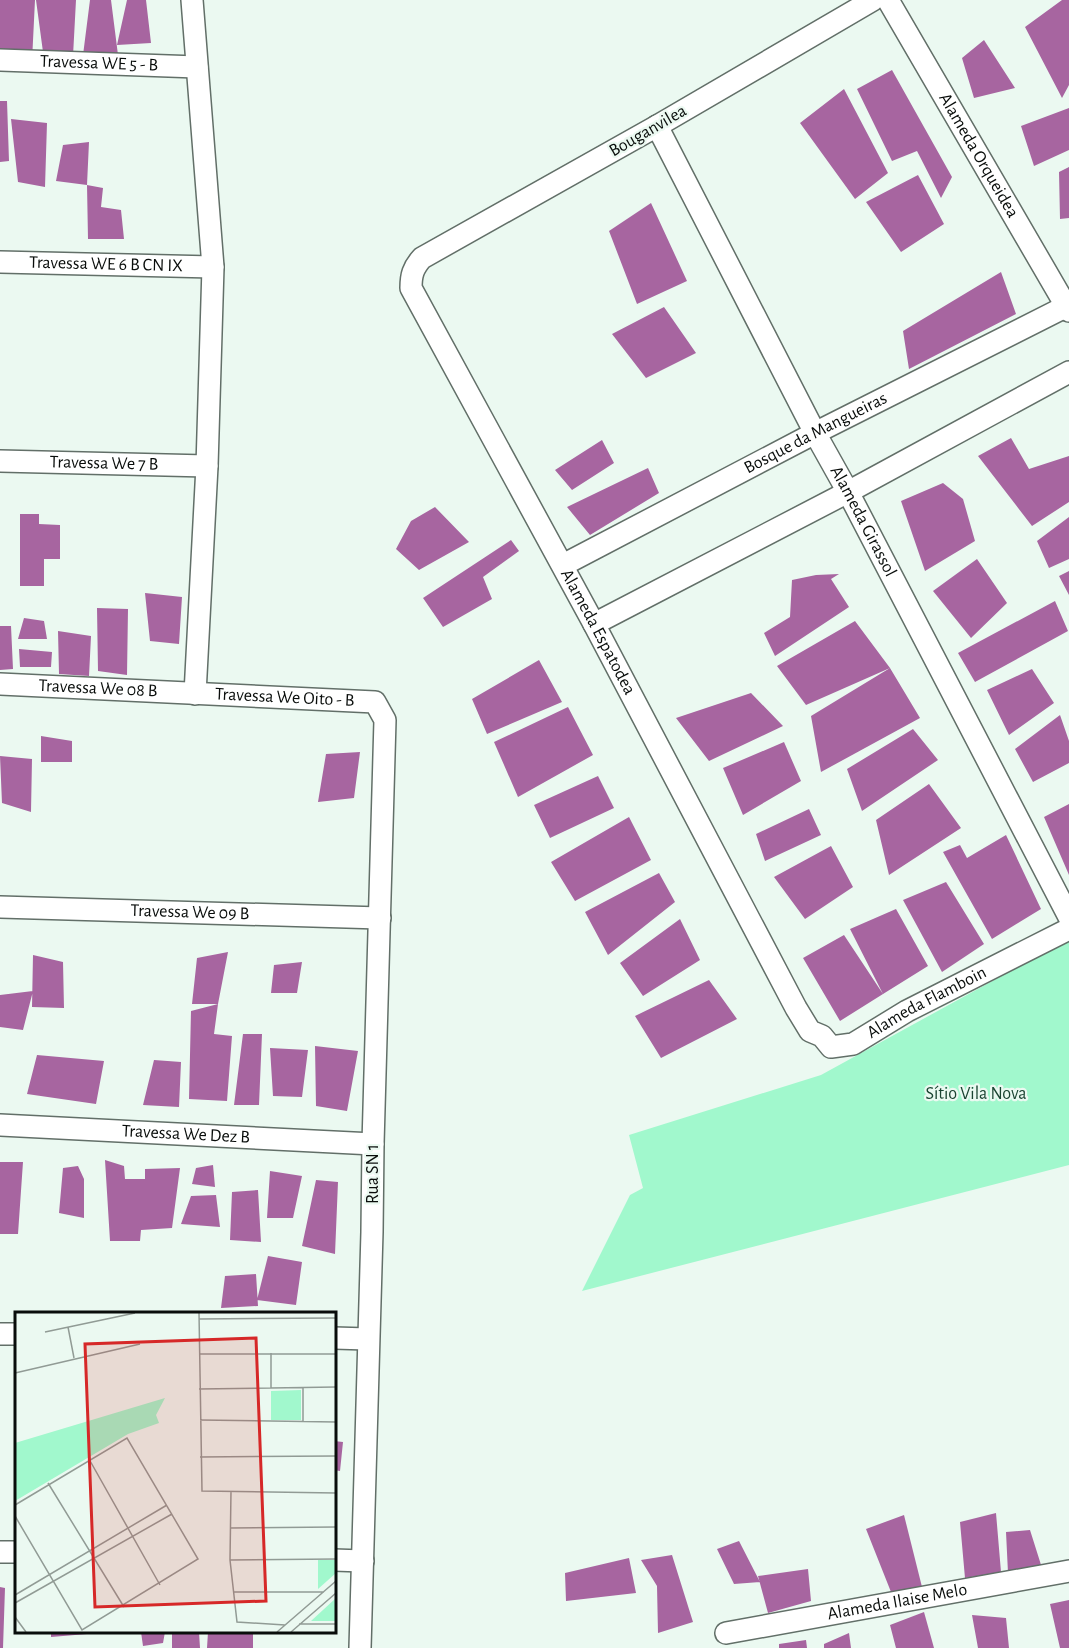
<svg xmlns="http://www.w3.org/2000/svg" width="1069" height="1648" font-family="'Alegreya Sans',sans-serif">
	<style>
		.green { fill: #a1f8cd }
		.building { fill: #a765a0 }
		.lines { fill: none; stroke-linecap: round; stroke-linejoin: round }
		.street-casing { stroke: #626f68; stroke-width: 24 }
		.street { stroke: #fff; stroke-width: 21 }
		.labels { text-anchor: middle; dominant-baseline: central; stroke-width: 4.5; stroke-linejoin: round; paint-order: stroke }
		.street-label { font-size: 18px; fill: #090d0b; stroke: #ebf9f1 }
		.park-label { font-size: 18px; fill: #1a4431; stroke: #ebf9f1 }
		.inset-road { fill: none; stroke: #919b95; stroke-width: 1.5 }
		.view { fill: #d62828; fill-opacity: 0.15; stroke: #d62828; stroke-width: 3 }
		.inset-edge { fill: none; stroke: #090d0b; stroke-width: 3 }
	</style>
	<rect width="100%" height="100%" fill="#ebf9f1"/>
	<path class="green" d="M1069 939V1165L582 1291 630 1195 643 1188 629 1135 821 1075Z"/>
	<path class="building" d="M0 0H35L32 61 0 50Z
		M36 0H76L73 56 43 52Z
		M90 0H111L118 55 82 63Z
		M127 0H146L151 43 117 45Z
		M1062 0H1069V85L1062 98 1025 27Z
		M984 40 1015 88 974 98 962 58Z
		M892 70 952 177 941 198 917 151 892 161 857 89Z
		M844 89 888 173 855 199 800 123Z
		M0 101H7L9 161 0 162Z
		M1069 108V150L1034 166 1021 126Z
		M11 119 47 123 45 187 18 182Z
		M89 142 87 185 103 188 101 207 121 210 124 239H88L87 185 56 181 63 145Z
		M1069 167V218L1060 219 1059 172Z
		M918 175 944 224 901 252 866 202Z
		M651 203 687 281 637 304 609 231Z
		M1001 272 1016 314 909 369 903 331Z
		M664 307 696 353 646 378 612 334Z
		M1011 438 1029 469 1069 456V502L1032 526 978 456Z
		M602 440 614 463 572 490 555 470Z
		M648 468 659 493 590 535 567 507Z
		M943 483 963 499 975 541 925 571 901 501Z
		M435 507 469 542 419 570 396 549 411 521Z
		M20 514H39V524L60 525V559H44V586H20Z
		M1069 517V559L1049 568 1037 541Z
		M511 540 519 551 483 577 492 599 443 627 423 598Z
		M977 559 1007 603 971 638 933 591Z
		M1069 571V595L1059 576Z
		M839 574 831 579 849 607 775 656 764 633 790 617 792 580 816 575Z
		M145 593 182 597 179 644 150 641Z
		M1055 601 1068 631 975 682 958 653Z
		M97 608 128 609 127 675 98 671Z
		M24 618 44 621 47 639H18Z
		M855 621 890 668 806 705 777 666Z
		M0 626H11L13 669 0 670Z
		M58 631 91 636 89 676 59 674Z
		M19 649 52 652 51 667H20Z
		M539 660 562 702 487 734 472 699Z
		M890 668 920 718 821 772 811 716Z
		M1032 669 1054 703 1009 735 987 690Z
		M751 693 783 726 709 761 676 718Z
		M568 707 593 755 518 797 494 742Z
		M1060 715 1069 741V763L1033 782 1015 749Z
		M913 729 938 760 862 811 847 769Z
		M41 736 72 741V762H41Z
		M784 742 801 781 743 815 723 768Z
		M360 752 354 798 318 802 326 754Z
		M0 756 32 759 31 812 2 803Z
		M598 776 614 808 550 838 534 805Z
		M929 784 961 828 889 875 876 820Z
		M1069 804V875L1044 817Z
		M809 809 821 835 765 861 756 834Z
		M629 817 651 860 575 901 551 862Z
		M1006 835 1041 909 992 939 943 852 960 845 967 858Z
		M831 846 853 887 805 919 774 877Z
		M659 873 675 902 608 955 585 912Z
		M946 882 984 944 942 972 903 900Z
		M896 909 928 966 883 994 850 929Z
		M680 919 700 960 643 996 620 963Z
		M844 935 883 994 840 1021 803 958Z
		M228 952 218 1004H192L197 958Z
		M33 955 63 962 64 1008 32 1007Z
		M302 962 297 993H271L274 965Z
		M709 980 737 1019 661 1058 635 1016Z
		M33 991 23 1030 0 1027V995Z
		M218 1004 214 1034 232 1036 227 1101 189 1099 191 1011Z
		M243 1034H262L259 1105H234Z
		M315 1046 358 1051 347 1111 316 1106Z
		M270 1048 308 1050 302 1097 273 1096Z
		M37 1055 104 1061 96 1104 27 1094Z
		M154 1060 181 1062 179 1107 143 1105Z
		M105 1160 124 1166 125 1179H145V1169L180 1168 172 1228 141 1230 140 1241H110Z
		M0 1162H23L18 1234H0Z
		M213 1165 215 1187 192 1184 196 1168Z
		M78 1166 84 1179V1218L59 1213 63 1168Z
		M270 1171 302 1176 293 1218H267Z
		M316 1180 338 1182 335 1254 302 1246Z
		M258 1190 261 1242 230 1240 232 1192Z
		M216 1195 220 1227 181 1224 191 1196Z
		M268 1256 302 1262 296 1305 257 1300Z
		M256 1274 258 1306 221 1308 225 1276Z
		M334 1441 343 1442 340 1471 334 1470Z
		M996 1513 1001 1572 965 1578 960 1522Z
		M904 1515 922 1587 891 1592 866 1529Z
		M1030 1530 1042 1568 1008 1573 1006 1532Z
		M739 1541 760 1582 734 1584 717 1549Z
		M672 1555 693 1622 658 1633 657 1586 641 1560Z
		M629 1558 636 1593 566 1601 565 1573Z
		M808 1569 811 1601 768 1613 758 1576Z
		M0 1587 5 1588 3 1648H0Z
		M1069 1600V1648H1060L1050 1604Z
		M924 1612 934 1648H896L890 1625Z
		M972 1615 1006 1618 1009 1648H978Z
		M51 1632H87V1634L51 1637Z
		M141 1632H165L163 1643 143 1646Z
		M172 1632H199L200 1648H172Z
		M208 1632H253V1648H207Z
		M849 1633 851 1648H824V1644Z
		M806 1640 807 1648H779V1644Z"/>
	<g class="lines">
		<g class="street-casing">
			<g id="street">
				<path d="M192 0 213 267 207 466 195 694"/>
				<path id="s1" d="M873 0 657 126 422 258C413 268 411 275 411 288L594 624 796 1008 810 1031 822 1036 831 1047 853 1044 907 1011 1069 929"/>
				<path id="s2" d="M888 0 1069 311"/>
				<path id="s3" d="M0 60 197 67"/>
				<path id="s4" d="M657 126 815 433 848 492 1069 917"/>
				<path id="s5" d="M0 262 213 267"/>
				<path id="s6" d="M0 461 207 466"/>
				<path id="s7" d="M563 565 815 433 1069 305"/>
				<path d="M594 624 848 492 1069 372"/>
				<path id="s8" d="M0 684 375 702 385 720 373 1144 372 1232 360 1648"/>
				<path id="s9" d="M0 907 380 918"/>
				<path id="s10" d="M0 1125 373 1144"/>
				<path d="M0 1334H16"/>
				<path d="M334 1338 368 1339"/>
				<path d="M0 1552H16"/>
				<path d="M334 1560 363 1561"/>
				<path id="s11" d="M726 1633 1069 1571"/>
			</g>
		</g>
		<use href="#street" class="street"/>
	</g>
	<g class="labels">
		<g class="street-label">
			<text stroke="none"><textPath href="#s3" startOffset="99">Travessa WE 5 - B</textPath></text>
			<text transform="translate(648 131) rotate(-30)">Bouganvilea</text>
			<text stroke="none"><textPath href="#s2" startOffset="180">Alameda Orqueidea</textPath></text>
			<text stroke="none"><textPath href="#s5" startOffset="106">Travessa WE 6 B CN IX</textPath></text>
			<text stroke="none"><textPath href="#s7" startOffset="285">Bosque da Mangueiras</textPath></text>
			<text stroke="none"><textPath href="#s6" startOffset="104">Travessa We 7 B</textPath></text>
			<text stroke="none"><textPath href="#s4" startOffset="446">Alameda Girassol</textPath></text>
			<text stroke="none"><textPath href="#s1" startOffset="944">Alameda Espatodea</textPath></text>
			<text stroke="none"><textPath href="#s8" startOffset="98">Travessa We 08 B</textPath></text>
			<text stroke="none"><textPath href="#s8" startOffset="285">Travessa We Oito - B</textPath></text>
			<text stroke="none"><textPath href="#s9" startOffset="190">Travessa We 09 B</textPath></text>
			<text stroke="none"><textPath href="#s1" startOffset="1530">Alameda Flamboin</textPath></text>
			<text stroke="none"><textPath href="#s10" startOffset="186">Travessa We Dez B</textPath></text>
			<text transform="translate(373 1174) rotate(-90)">Rua SN 1</text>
			<text stroke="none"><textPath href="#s11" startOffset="174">Alameda Ilaise Melo</textPath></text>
		</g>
		<g class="park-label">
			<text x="976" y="1094">Sítio Vila Nova</text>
		</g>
	</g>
	<g transform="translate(15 1312)">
		<rect width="321" height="321" fill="#ebf9f1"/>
		<path d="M286 78V108H256V79ZM150 86 141 103 144 111 113 122 0 189V131ZM303 248H321V261L303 277ZM321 286V309H296Z" fill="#a1f8cd"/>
		<path class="inset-road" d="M184 1 187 179 321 181M184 7 321 6M53 15 59 46M30 20 120 1M256 41V76M184 42H321M0 61 125 32M288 76V110M184 77 321 75M185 108 321 110M185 145 321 144M74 147 145 273M33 171 109 295M216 179 215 248 222 310 270 313M0 193 112 126 183 247 67 318 0 204M215 216 321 215M215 248 321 247M219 280H309M0 283 152 193M0 291 157 202M0 305 11 320M284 312H321M262 320 321 269M276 320 321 281"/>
		<path class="view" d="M241 26 251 289 80 295 70 32Z"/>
		<rect width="321" height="321" class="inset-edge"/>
	</g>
</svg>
